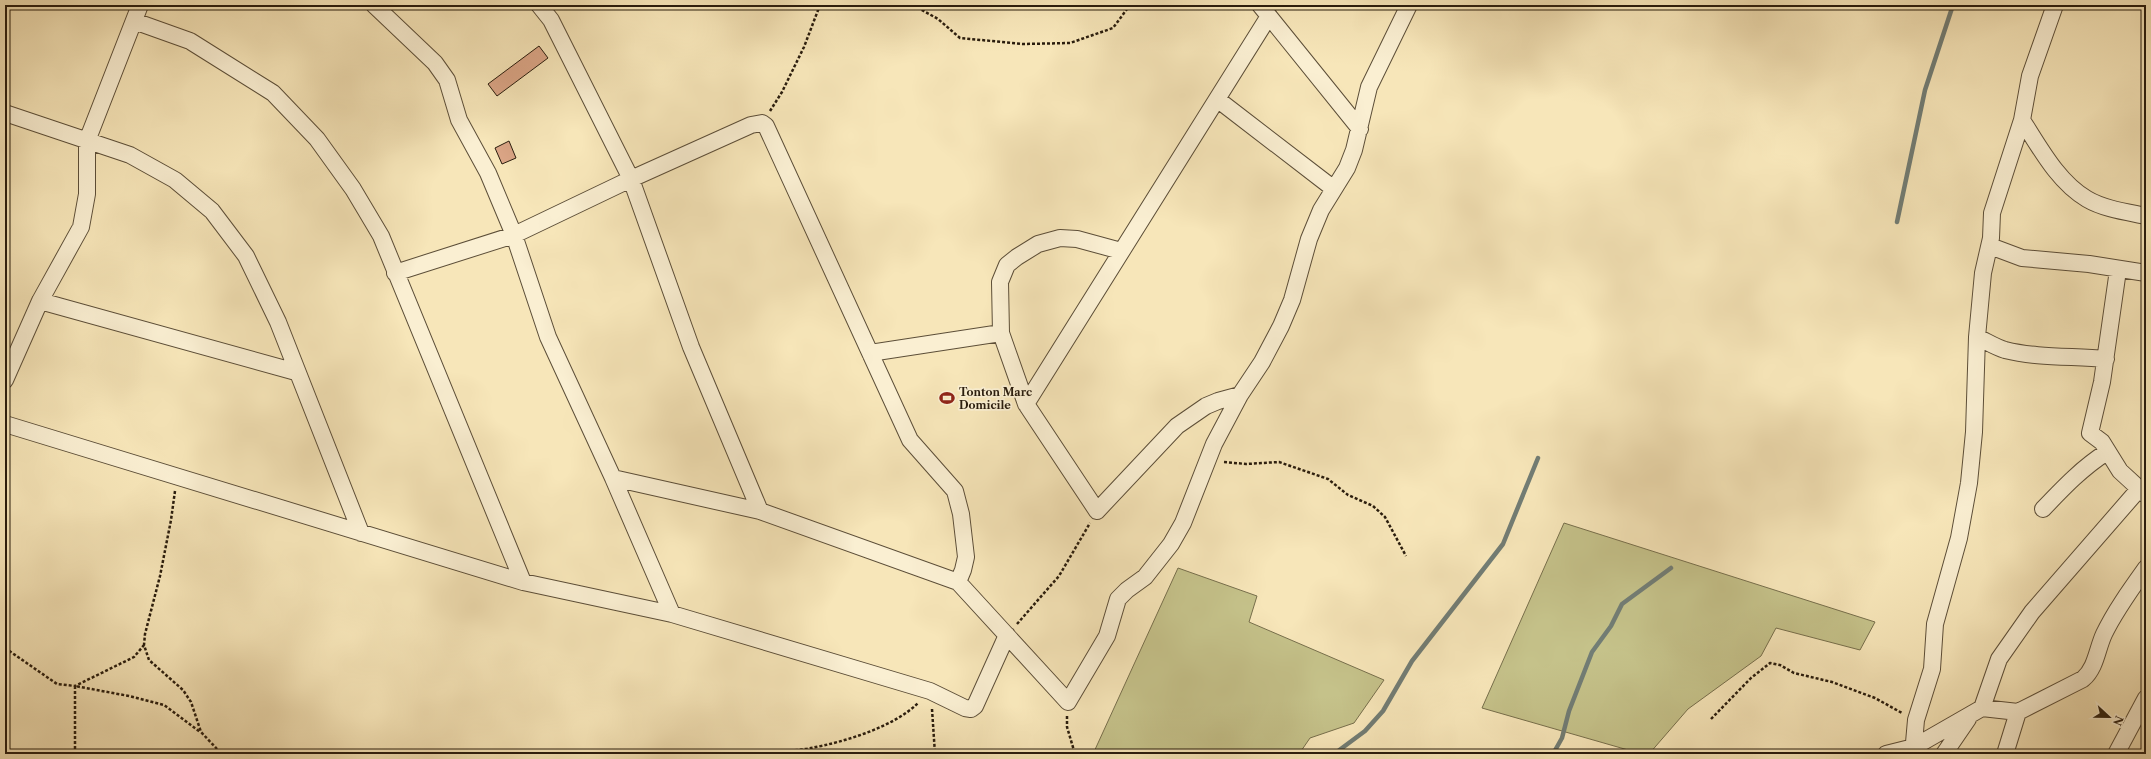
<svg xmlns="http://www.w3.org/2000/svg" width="2151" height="759" font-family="'Libre Caslon Text',serif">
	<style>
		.green { fill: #c5c28a; stroke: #776f4c }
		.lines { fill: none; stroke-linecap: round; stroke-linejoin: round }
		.stream { stroke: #727d75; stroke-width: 4.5 }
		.building { fill: #dba586; stroke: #291c0d }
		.minor-casing { stroke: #5c4e38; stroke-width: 18 }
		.path { stroke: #291c0d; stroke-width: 2.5; stroke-dasharray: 3 2; stroke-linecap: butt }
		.minor { stroke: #faefd2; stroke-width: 16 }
		.labels { text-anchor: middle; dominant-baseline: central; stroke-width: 3.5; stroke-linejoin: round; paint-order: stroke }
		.poi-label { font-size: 11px; font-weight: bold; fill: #291c0d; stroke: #faefd2; text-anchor: start }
	</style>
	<rect width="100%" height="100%" fill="#f7e6b9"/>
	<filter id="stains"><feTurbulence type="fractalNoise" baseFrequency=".005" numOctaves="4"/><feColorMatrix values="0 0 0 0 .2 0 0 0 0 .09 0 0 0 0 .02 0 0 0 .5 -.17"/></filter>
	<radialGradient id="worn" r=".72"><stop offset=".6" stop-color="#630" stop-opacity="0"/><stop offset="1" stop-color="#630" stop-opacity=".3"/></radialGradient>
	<path class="green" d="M1564 523 1875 622 1860 650 1776 628 1761 656 1688 709 1649 754H1642L1482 708Z
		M1178 568 1257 596 1249 622 1384 680 1354 723 1310 738 1299 754H1093Z"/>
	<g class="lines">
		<path class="stream" d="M1897 222 1925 90 1953 5
			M1334 754 1365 731 1383 711 1412 661 1503 544 1538 458
			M1553 754 1562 738 1569 711 1592 652 1611 626 1622 604 1671 568"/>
	</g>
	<path class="building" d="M539 46 548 58 497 96 488 84Z
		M509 141 516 158 502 164 495 148Z"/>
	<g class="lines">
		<g class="minor-casing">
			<path id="minor" d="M374 5 435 63 447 80 459 120 488 173 514 235 548 337 613 478 672 614
				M539 5 551 20 631 179 691 347 760 511
				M1260 5 1360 129
				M134 21 190 41 273 93 317 139 353 189 381 236 523 582
				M1217 99 1334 189
				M5 113 130 155 175 180 212 211 246 256 278 322 361 533
				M2022 120C2040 148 2058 182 2087 199 2104 209 2127 212 2146 216
				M1990 246 2022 258 2089 264 2146 273
				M1121 251 1077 239 1060 238 1038 244 1017 257 1007 265 1000 282 1001 333 1026 404 1097 511 1177 426 1206 406 1218 401 1240 395
				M2118 270 2102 382 2090 433 2102 442 2120 471 2146 495
				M395 273 514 235 631 179 751 125 762 123 766 126 910 440 955 491 961 514 966 557 963 570 958 582 1068 702 1107 636 1118 599 1127 590 1145 577 1171 544 1183 523 1214 444 1240 395 1262 362 1281 326 1292 300 1309 239 1321 210 1347 168 1354 150 1369 87 1409 5
				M40 301 296 372
				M1977 337C1986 341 1995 347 2005 350 2037 358 2072 356 2106 359
				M870 353 1001 333
				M5 380 40 301 81 227 87 194V141L140 5
				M1026 404 1269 16
				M5 424 523 582 672 614 930 691 965 708 971 709 975 706 1007 635
				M613 478 760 511 958 582
				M2043 509C2063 488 2083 467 2107 452
				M1982 708 1999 659 2032 612 2139 489
				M1886 754 1914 747 1982 708 2018 712 2083 679C2096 668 2097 649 2104 634 2115 611 2131 589 2146 568
				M1913 754 1916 720 1932 669 1935 624 1959 538 1969 483 1974 432 1977 337 1983 273 1991 238 1992 213 2022 120 2030 76 2055 5
				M1944 754 1968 719
				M2005 754 2018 712
				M2116 754 2146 698"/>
		</g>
		<path class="path" d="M913 5 938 19 960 38 1023 44 1070 43 1113 28 1130 5
			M770 111 782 92 804 47 820 5
			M1224 462 1246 464 1279 462 1328 479 1348 495 1373 506 1385 517 1406 556
			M175 491 171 520 160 576 145 634 144 645 149 660 183 690 191 702 201 732 217 749 224 754
			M1017 624 1059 576 1090 523
			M5 648 57 684 75 686 134 657 144 645
			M932 709 935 754
			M1067 716V727L1075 754
			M1711 719 1751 678 1770 663 1780 665 1794 673 1832 682 1875 698 1902 713
			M75 754V686L129 696 164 705 200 732
			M750 754C770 751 791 752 811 748 844 742 894 727 918 703"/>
		<use href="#minor" class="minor"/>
	</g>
	<defs>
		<g id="stadium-bare" transform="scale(1.2)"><path d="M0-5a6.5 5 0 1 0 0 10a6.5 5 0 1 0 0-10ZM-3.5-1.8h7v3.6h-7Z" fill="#8f2418" stroke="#faefd2" stroke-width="2.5" paint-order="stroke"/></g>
	</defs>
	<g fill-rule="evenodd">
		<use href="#stadium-bare" x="947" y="398"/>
	</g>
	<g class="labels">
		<g class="poi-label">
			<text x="959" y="392">Tonton Marc<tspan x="959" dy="13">Domicile</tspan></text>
		</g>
	</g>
	<rect width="2151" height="759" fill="none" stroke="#f7e6b9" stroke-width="20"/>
	<rect x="6" y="6" width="2139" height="747" fill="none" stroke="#291c0d" stroke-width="2"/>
	<rect x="10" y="10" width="2131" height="739" fill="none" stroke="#291c0d"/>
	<g transform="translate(2109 717) rotate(112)" stroke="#faefd2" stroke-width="3" paint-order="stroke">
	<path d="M0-3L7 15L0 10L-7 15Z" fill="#291c0d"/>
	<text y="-6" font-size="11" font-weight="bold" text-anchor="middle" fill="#291c0d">N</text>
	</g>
	<rect width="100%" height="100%" filter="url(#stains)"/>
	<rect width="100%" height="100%" fill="url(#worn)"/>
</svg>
